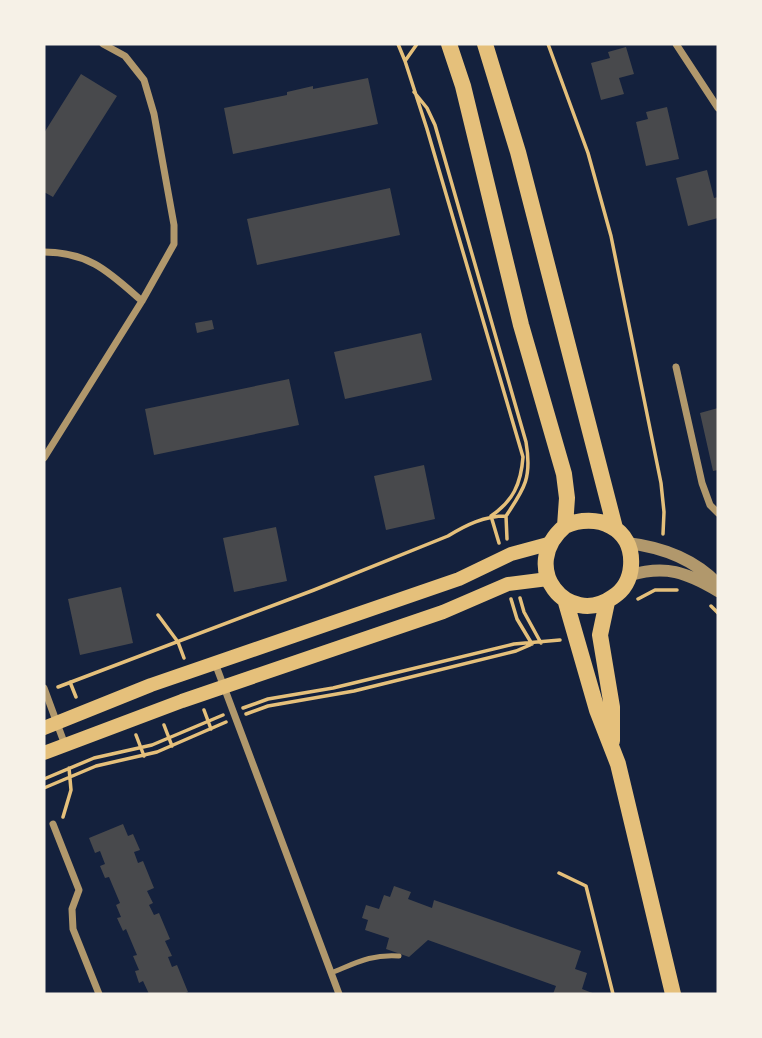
<svg xmlns="http://www.w3.org/2000/svg" width="762" height="1038" font-family="Jost,sans-serif">
	<style>
		.building { fill: #48494c }
		.lines { fill: none; stroke-linecap: round; stroke-linejoin: round }
		.path { stroke: #e5c07b; stroke-width: 3.5 }
		.service { stroke: #b1986c; stroke-width: 5 }
		.minor { stroke: #b1986c; stroke-width: 7 }
		.tertiary { stroke: #b1986c; stroke-width: 12 }
		.secondary { stroke: #e5c07b; stroke-width: 14 }
		.primary { stroke: #e5c07b; stroke-width: 16 }
	</style>
	<rect width="100%" height="100%" fill="#14213d"/>
	<path class="building" d="M626 47 634 74 619 78 624 94 601 100 591 63 610 58 608 52Z
		M81 74 117 96 53 197 44 192V133Z
		M368 78 378 124 233 154 224 108 287 95V92L313 86V89Z
		M667 107 679 159 646 166 636 122 648 119 646 112Z
		M707 170 714 198 718 197V218L688 226 676 178Z
		M390 188 400 235 257 265 247 219Z
		M212 320 214 329 197 333 195 323Z
		M421 333 432 380 345 399 334 352Z
		M289 379 299 425 154 455 145 409Z
		M718 408V470L713 471 700 413Z
		M424 465 435 519 386 530 374 476Z
		M276 527 287 581 234 592 223 538Z
		M121 587 133 643 80 655 68 599Z
		M123 824 128 836 133 834 140 850 134 852 138 863 143 861 154 888 147 891 153 903 149 905 154 915 159 913 170 939 165 941 172 956 168 957 172 967 177 965 188 992 183 994H149L143 981 139 983 135 971 139 970 133 956 137 955 126 929 123 931 117 918 121 917 116 905 120 903 109 877 105 878 100 866 105 864 100 851 95 853 89 838Z
		M394 886 411 892 408 899 432 908 434 900 581 951 575 969 587 973 582 989 595 994H553L556 986 428 940 409 957 386 949 389 938 365 930 368 920 362 918 366 905 379 909 384 895 390 897Z"/>
	<g class="lines">
		<path class="path" d="M398 44 405 61
			M417 44 405 61 427 129 523 457C521 484 513 501 491 516L499 543
			M548 44 588 153 611 236 661 483 664 512 663 534
			M414 92 427 108 435 125 526 442C532 477 525 488 506 516L507 539
			M520 598 524 612 541 643
			M511 599 517 619 532 644
			M638 599 655 590H677
			M711 606 718 613
			M158 615 178 642 184 658
			M70 682 76 697
			M58 687 314 590 448 536C466 525 484 516 506 516
			M243 708 268 699 333 688 514 644 560 640
			M204 710 211 729
			M246 714 268 706 354 691 516 651 530 645
			M164 725 172 746
			M136 735 144 756
			M44 779 94 758 152 745 223 715
			M44 788 96 766 157 752 226 722
			M63 817 71 790 69 768
			M559 873 586 886 613 994"/>
		<path class="service" d="M331 973C356 963 371 954 399 956"/>
		<path class="minor" d="M676 44 718 108
			M44 252C90 252 110 273 142 301
			M676 367 702 483 710 505 718 513
			M44 458 142 301 174 244V225L154 114 144 80 125 56 103 44
			M215 663 339 994
			M44 688 65 745
			M53 824 79 890 72 909 73 929 99 994"/>
		<path class="tertiary" d="M627 543C662 547 693 558 718 584
			M630 575C666 565 686 572 718 591"/>
		<path class="secondary" d="M44 728 151 685 459 579 511 554 548 544
			M44 753 182 701 443 612 508 584 548 579"/>
		<path class="primary" d="M449 44 463 86 521 325 564 474 567 498 565 526C517 567 568 629 613 597 624 590 630 579 631 566 634 527 596 512 565 526
			M485 44 518 152 615 528
			M565 599 597 710 618 764 673 994
			M607 602 600 635 612 707V741"/>
	</g>
	<rect width="762" height="1038" fill="none" stroke="#f6f1e7" stroke-width="91"/>
</svg>
